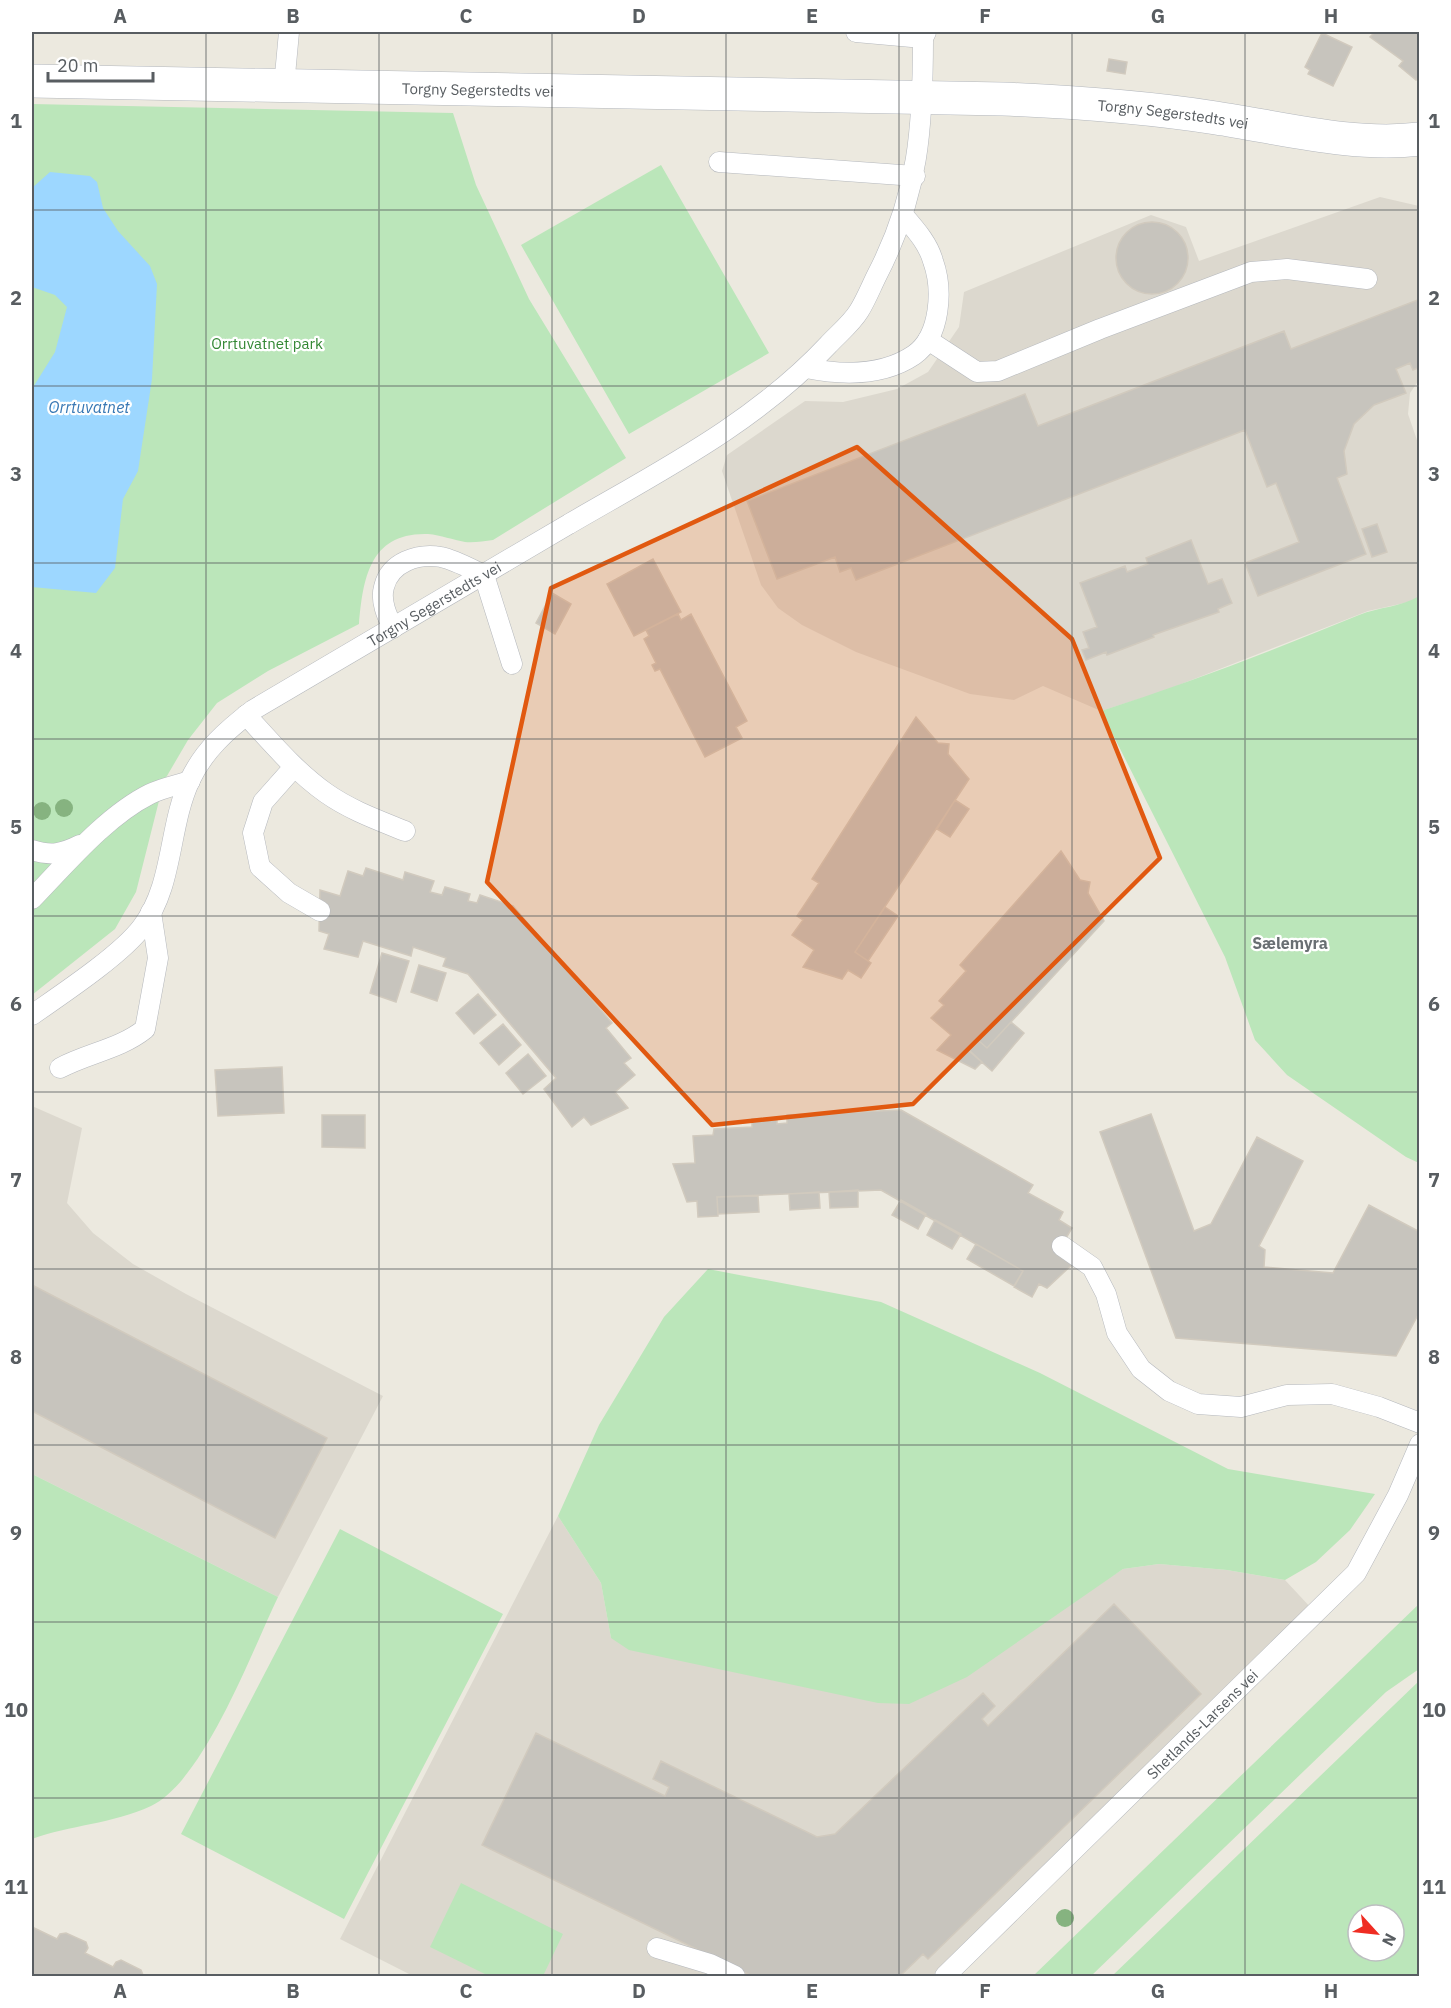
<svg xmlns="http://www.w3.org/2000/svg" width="1451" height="2008" font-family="'IBM Plex Sans',sans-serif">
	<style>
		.education { fill: #dcd8ce }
		.green { fill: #bbe6ba; fill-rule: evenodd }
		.water { fill: #9dd7ff }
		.building { fill: #c7c4bd; stroke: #d1cabe; stroke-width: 1.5 }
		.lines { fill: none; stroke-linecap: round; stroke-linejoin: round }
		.lane-casing { stroke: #b5b8bd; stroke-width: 21 }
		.secondary-casing { stroke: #b3b7bd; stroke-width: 34 }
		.lane { stroke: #fff; stroke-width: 20 }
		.secondary { stroke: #fff; stroke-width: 33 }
		.tree { fill: #86b380 }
		.marked { fill: #e15910; fill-opacity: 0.2; stroke: #e15910; stroke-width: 4.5; stroke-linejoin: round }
		.grid { fill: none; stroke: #585d61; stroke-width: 1.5; stroke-opacity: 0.55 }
		.labels { text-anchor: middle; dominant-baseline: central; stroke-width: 4.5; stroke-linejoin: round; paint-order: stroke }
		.street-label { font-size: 15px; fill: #585d61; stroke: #fff }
		.park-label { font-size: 15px; fill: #328733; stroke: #fff }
		.water-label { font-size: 16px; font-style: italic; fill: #3878b4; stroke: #fff }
		.neighbourhood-label { font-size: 16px; font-weight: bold; fill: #696f73; stroke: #fff }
		.neatline { fill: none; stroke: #585d61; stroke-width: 2 }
		.grid-label { font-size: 20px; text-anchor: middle; font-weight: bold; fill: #585d61 }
	</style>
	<rect width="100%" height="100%" fill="#ece9df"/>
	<path class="education" d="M1380 197 1419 206V380L1410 393 1408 414 1419 446 1420 596 1409 602 1368 611 1161 692 1101 711 1043 686 1014 700 970 694 856 652 802 625 778 608 761 585 722 471 727 455 805 401 843 402 897 389 928 372 959 327 964 292 1151 215 1186 227 1199 261Z
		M32 1106 82 1128 67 1203 93 1233 133 1264 186 1294 383 1396 278 1597 32 1474Z
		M558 1516 601 1583 611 1638 1073 1601 1123 1569 1159 1564 1227 1570 1285 1580 1312 1609 933 1976H413L340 1939Z"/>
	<path class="green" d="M32 104 453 113 476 185 529 299 626 458 493 540C484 541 474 543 465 542 453 540 441 535 428 534 370 532 363 578 359 624L268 671 217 703 188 740 164 781 136 892 115 929 32 995Z
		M661 165 769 353 629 434 521 245Z
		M1419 596V1163L1406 1157 1287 1075 1255 1040 1225 957 1101 711C1189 683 1274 650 1359 615 1379 607 1401 607 1419 596Z
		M708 1269 881 1302 1040 1373 1228 1469 1375 1494 1350 1530 1316 1562 1285 1580 1227 1570 1159 1564 1123 1569 967 1677 909 1704 878 1703 629 1650 611 1638 601 1583 558 1516 599 1425 664 1317Z
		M32 1474 278 1597C252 1651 204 1781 151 1806 112 1824 70 1825 32 1839Z
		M340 1529 503 1614 344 1919 181 1834Z
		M1419 1604V1669L1386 1692 1091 1976H1033Z
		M1419 1681V1976H1112ZM1358 1915H1394V1951H1358Z
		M461 1883 563 1934 543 1976H489L430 1947Z"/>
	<path class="water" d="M50 172 90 176 97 182 103 208 118 231 150 266 157 284 152 379 138 471 123 499 115 568 96 593 32 587V389L55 352 67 307 55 295 32 287V188Z"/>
	<path class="building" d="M1375 32H1420V76L1416 80 1399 66 1403 61 1370 37Z
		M1322 33 1352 47 1333 86 1308 74 1310 70 1305 67Z
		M1109 59 1127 62 1125 74 1107 71Z
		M1116 258a36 36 0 1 1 72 0a36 36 0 1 1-72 0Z
		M1420 299V367L1413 370 1410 363 1396 369 1406 393 1374 405 1354 424 1344 451 1347 474 1337 478 1366 554 1258 596 1245 563 1299 542 1276 483 1267 487 1245 430 856 580 851 568 840 572 835 557 777 579 747 501 1025 394 1038 426 1284 331 1291 349Z
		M1377 524 1387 552 1372 557 1362 529Z
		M1191 540 1208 584 1222 579 1232 603 1218 609 1219 612 1153 635 1154 637 1107 655 1106 652 1086 660 1082 650 1089 648 1083 632 1097 627 1080 583 1125 566 1127 572 1148 564 1146 558Z
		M653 559 681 612 634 636 607 584Z
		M552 593 571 604 555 634 536 623Z
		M678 614 681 620 691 614 747 721 736 727 742 738 705 757 660 669 655 671 652 665 656 663 644 639 649 636 646 630Z
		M916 717 938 743 949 744 948 754 969 779 855 952 871 963 861 978 848 970 842 979 803 967 814 950 792 935 803 920 797 916 819 883 812 879Z
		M955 800 969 809 950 837 937 829Z
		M1061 851 1080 880 1090 882 1088 893 1104 921 987 1048 979 1041 969 1050 982 1062 975 1069 937 1050 951 1035 931 1018 944 1005 939 1001 966 971 960 965Z
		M366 868 403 880 405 872 434 881 430 892 442 895 445 887 470 894 468 901 477 903 480 895 513 906 612 1023 606 1028 631 1058 624 1063 635 1075 615 1092 628 1108 591 1125 584 1117 572 1127 544 1089 556 1078 468 974 443 966 446 958 413 947 411 956 363 941 358 957 324 949 329 934 319 931 320 890 340 896 348 871 363 876Z
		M885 907 898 916 868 961 855 952Z
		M382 953 409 961 396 1002 370 993Z
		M419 965 446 973 437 1001 411 992Z
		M478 994 496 1015 474 1034 456 1013Z
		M1011 1022 1024 1033 992 1071 969 1051 979 1041 987 1048Z
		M503 1024 521 1045 499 1065 480 1043Z
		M528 1054 546 1076 523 1094 506 1073Z
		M282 1067 284 1113 218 1116 215 1070Z
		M901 1110 1033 1185 1028 1193 1063 1212 1059 1220 1072 1228 1059 1250 1077 1260 1047 1288 1039 1284 1032 1297 1014 1287 1023 1271 881 1190 717 1197 718 1216 698 1217 697 1201 687 1202 673 1164 695 1163 693 1136 713 1135 714 1129 752 1127V1119L777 1118V1124L787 1123V1115Z
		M1151 1114 1194 1231 1211 1224 1257 1137 1303 1161 1259 1246 1265 1250 1264 1267 1333 1273 1369 1205 1420 1232V1311L1396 1356 1176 1338 1100 1132Z
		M322 1115H365V1148L322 1147Z
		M858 1190V1207L830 1208 829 1192Z
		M819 1192 820 1208 790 1210 789 1194Z
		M758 1196 759 1212 718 1214 717 1197Z
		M901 1200 926 1214 918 1229 892 1215Z
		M935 1220 961 1234 952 1249 927 1235Z
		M976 1244 1023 1271 1014 1286 967 1259Z
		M32 1285 327 1438 275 1538 32 1411Z
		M1114 1604 1201 1694 928 1959 923 1954 900 1976H752L482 1845 536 1733 665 1796 669 1787 653 1779 661 1761 817 1837 835 1834 983 1693 995 1706 982 1719 988 1726Z
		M32 1927 57 1939 60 1934 66 1933 86 1942 88 1948 85 1953 113 1967 116 1962 121 1960 141 1970 143 1975 32 1976Z"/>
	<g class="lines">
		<g class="lane-casing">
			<g id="lane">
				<path d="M856 32 923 38"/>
				<path d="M284 86 289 32"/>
				<path d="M719 162 915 176"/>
				<path d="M928 340 977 372 998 371 1100 329 1251 272 1287 269 1367 279"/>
				<path d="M806 368C841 375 883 376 914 355 941 336 943 289 933 261 928 243 915 229 903 215"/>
				<path d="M393 628C387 616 380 601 384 587 390 562 418 553 441 557 455 560 471 569 484 575L512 664"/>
				<path d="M246 715C271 742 295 771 326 793 350 810 378 820 405 831"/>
				<path d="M294 767 263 802 253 833 260 867 289 893 320 911"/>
				<path d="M32 850C51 856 62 854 80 845"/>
				<path d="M32 899C66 864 106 816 150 794 162 788 177 785 190 781"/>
				<path id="s1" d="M32 1015C62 994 121 955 142 927 174 885 168 827 190 780 204 750 227 730 253 710 359 648 464 586 569 524 660 471 755 423 828 345 838 334 851 324 859 311 866 300 871 287 877 275 919 194 923 127 923 38L926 32"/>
				<path d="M60 1068C88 1053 120 1049 145 1029L158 958 151 912"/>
				<path d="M1062 1246 1092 1267 1106 1294 1117 1333 1141 1369 1169 1391 1198 1404 1241 1407 1287 1395 1332 1394 1379 1407 1420 1423"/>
				<path d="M657 1948 710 1964 735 1976"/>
				<path id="s2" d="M945 1976 1356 1573 1398 1495 1420 1444"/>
			</g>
		</g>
		<g class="secondary-casing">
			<g id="secondary">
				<path id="s3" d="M32 81 1003 99C1075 102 1145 107 1216 118 1282 128 1353 147 1420 139"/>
			</g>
		</g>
		<use href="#lane" class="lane"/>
		<use href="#secondary" class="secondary"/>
	</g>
	<g class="tree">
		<circle cx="64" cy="808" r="9"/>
		<circle cx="42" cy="811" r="9"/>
		<circle cx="1065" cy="1918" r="9"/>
	</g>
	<path class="marked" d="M857 447 1072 639 1160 858 913 1104 712 1125 487 882 551 588Z"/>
	<path class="grid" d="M206 32V1976M379 32V1976M552 32V1976M726 32V1976M899 32V1976M1072 32V1976M1245 32V1976M32 210H1420M32 386H1420M32 563H1420M32 739H1420M32 916H1420M32 1092H1420M32 1269H1420M32 1445H1420M32 1622H1420M32 1798H1420"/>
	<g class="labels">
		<g class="street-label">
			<text stroke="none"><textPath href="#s3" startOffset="446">Torgny Segerstedts vei</textPath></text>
			<text stroke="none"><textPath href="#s3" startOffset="1142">Torgny Segerstedts vei</textPath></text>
			<text stroke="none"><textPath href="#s1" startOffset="602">Torgny Segerstedts vei</textPath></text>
			<text stroke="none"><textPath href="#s2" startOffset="360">Shetlands-Larsens vei</textPath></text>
		</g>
		<g class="park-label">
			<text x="267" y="343">Orrtuvatnet park</text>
		</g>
		<g class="water-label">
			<text x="89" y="407">Orrtuvatnet</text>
		</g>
		<g class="neighbourhood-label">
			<text x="1290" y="943">Sælemyra</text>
		</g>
	</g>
	<rect width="1451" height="2008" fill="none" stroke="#ffffff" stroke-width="66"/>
	<g transform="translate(1376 1933) rotate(117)"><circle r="28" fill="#ffffff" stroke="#bcbec0" stroke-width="1.5"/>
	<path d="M0-4.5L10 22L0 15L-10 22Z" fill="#ef2d23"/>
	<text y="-9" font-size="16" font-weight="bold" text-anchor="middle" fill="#585d61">N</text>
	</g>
	<path d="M48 72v9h105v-9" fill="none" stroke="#585d61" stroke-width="3"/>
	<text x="57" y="72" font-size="18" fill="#585d61" stroke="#ffffff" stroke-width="4.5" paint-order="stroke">20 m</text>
	<rect x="33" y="33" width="1385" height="1942" class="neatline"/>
	<g class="grid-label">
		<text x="120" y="23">A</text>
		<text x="293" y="23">B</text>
		<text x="466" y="23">C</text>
		<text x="639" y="23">D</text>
		<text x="812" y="23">E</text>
		<text x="985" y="23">F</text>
		<text x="1158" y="23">G</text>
		<text x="1331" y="23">H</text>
		<text x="16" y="128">1</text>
		<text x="1434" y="128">1</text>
		<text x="16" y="305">2</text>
		<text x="1434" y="305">2</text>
		<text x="16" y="481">3</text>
		<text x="1434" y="481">3</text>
		<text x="16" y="658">4</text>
		<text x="1434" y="658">4</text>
		<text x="16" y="834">5</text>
		<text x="1434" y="834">5</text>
		<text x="16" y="1011">6</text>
		<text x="1434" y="1011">6</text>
		<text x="16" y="1187">7</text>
		<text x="1434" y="1187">7</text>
		<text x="16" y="1364">8</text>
		<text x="1434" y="1364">8</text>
		<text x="16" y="1540">9</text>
		<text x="1434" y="1540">9</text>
		<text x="16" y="1717">10</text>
		<text x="1434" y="1717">10</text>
		<text x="16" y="1894">11</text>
		<text x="1434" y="1894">11</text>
		<text x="120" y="1998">A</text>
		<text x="293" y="1998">B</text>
		<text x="466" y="1998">C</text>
		<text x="639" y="1998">D</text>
		<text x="812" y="1998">E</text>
		<text x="985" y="1998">F</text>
		<text x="1158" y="1998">G</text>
		<text x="1331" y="1998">H</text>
	</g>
</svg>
